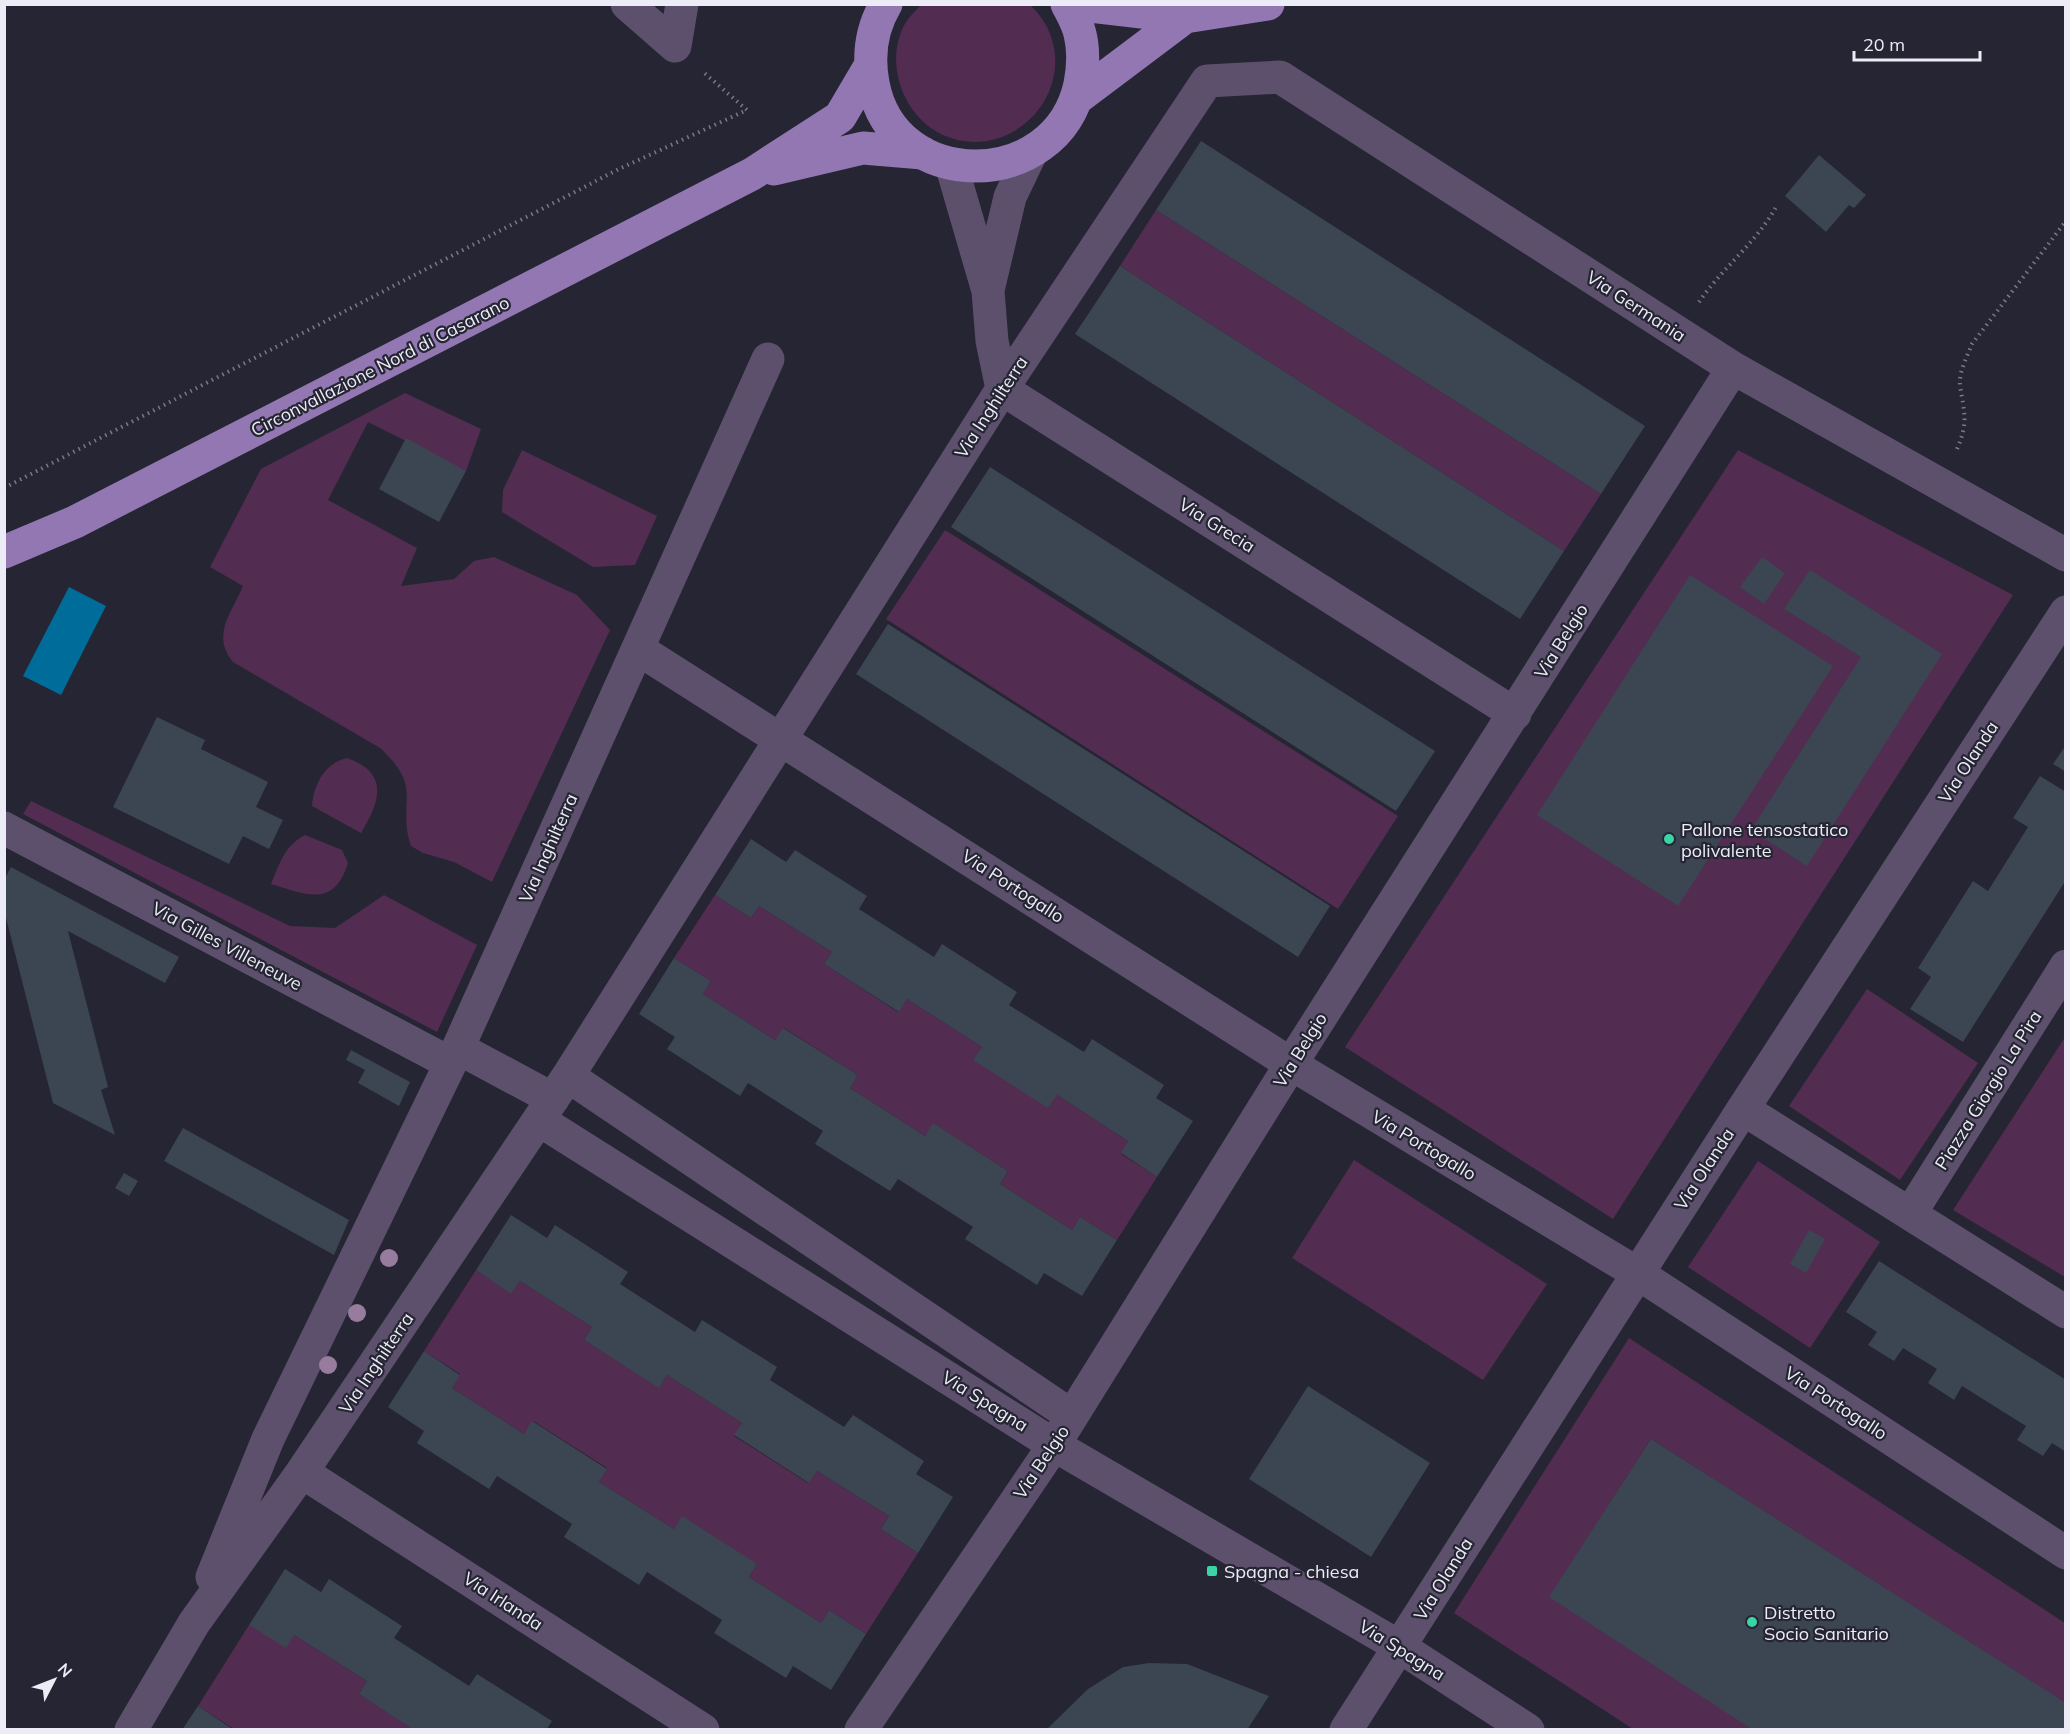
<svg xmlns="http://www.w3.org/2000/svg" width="2070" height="1734" font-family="Mulish,sans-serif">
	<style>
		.green { fill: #532c52 }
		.water { fill: #006c9a }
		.building { fill: #3c4552 }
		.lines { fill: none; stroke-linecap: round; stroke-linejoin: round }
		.path { stroke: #7a7a86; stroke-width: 4; stroke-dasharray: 1.5 4.5; stroke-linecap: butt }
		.minor { stroke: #5d506d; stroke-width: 33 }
		.major { stroke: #9377b2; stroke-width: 33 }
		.tree { fill: #987c9d }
		.poi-dot { fill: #3ad4a5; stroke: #252533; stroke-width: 2 }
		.labels { text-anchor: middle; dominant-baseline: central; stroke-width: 4.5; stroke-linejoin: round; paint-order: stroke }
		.street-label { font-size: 18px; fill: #ececf6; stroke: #252533 }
		.poi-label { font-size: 18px; fill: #ececf6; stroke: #252533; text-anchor: start }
	</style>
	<rect width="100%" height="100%" fill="#252533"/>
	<path class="green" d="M921 5H1030C1049 22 1059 48 1054 75 1045 124 991 157 943 135 902 116 883 61 906 22 910 16 916 10 921 5Z
		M1156 210 1601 494 1564 551 1120 266Z
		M405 393 481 429 466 471 368 422 328 500 417 548 401 586 454 579 474 561 494 557 577 595 610 630 492 882 454 862 423 853 411 846C396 801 425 789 380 748L233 662C211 635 231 614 243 586L210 567 261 469Z
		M522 450 657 516 635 565 593 567 502 512 503 490Z
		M1738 450 2013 595 1613 1219 1345 1047Z
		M945 530 1398 816 1338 909 886 619Z
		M347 758C390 773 380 802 361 833L312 806C314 785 324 763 347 758Z
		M31 801 290 926 335 928 384 895 477 945 437 1032 23 814Z
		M305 835 342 850 348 863C334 908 307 895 271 884 280 863 284 846 305 835Z
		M715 895 751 918 759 906 832 952 824 964 898 1012 907 999 982 1047 974 1059 1057 1095 1128 1141 1121 1154 1157 1177 1117 1240 1080 1217 1072 1230 1000 1184 1008 1171 934 1124 925 1136 850 1088 858 1075 784 1028 775 1040 703 994 711 981 674 958Z
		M1867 989 1978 1063 1900 1180 1789 1106Z
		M2065 1037V1277L1953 1210Z
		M1354 1160 1547 1284 1483 1380 1292 1258Z
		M1758 1161 1880 1242 1810 1348 1688 1267Z
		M476 1270 511 1293 520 1281 592 1327 584 1340 659 1387 667 1375 742 1423 734 1436 808 1483 817 1471 889 1516 881 1529 918 1553 866 1634 829 1610 821 1623 749 1577 757 1564 674 1529 599 1482 607 1468 533 1421 524 1434 452 1388 460 1374 424 1351Z
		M1629 1338 2065 1623V1703L1651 1439 1550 1597 1753 1729H1633L1454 1613Z
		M249 1625 294 1635 367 1681 359 1694 414 1729H234L198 1706Z"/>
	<path class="water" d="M69 587 106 606 61 695 23 676Z"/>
	<path class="building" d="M1201 141 1645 426 1601 494 1156 210Z
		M1819 155 1866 195 1854 208 1849 205 1826 232 1785 196Z
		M1120 266 1564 551 1520 619 1075 334Z
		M406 438 466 471 439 522 379 489Z
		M990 467 1435 751 1396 811 951 527Z
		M1762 557 1785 573 1764 604 1740 587Z
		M1810 570 1942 654 1807 866 1751 830 1861 657 1784 609Z
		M1690 575 1833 666 1678 906 1537 815Z
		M888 624 1330 906 1298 957 856 674Z
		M157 717 205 740 201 749 268 782 256 807 283 820 269 849 243 836 229 864 113 807Z
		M2066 745V772L2053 764Z
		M2040 776 2066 792V880L1963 1042 1910 1009 1931 977 1918 968 1973 881 1988 891 2028 827 2013 818Z
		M751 839 786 862 795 850 867 896 859 909 934 957 942 944 1017 992 1009 1005 1084 1052 1092 1039 1164 1085 1156 1098 1193 1121 1157 1177 1121 1153 1128 1141 1057 1095 1048 1108 973 1060 982 1047 907 999 899 1012 824 964 832 952 759 906 751 918 715 895Z
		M11 867 179 957 165 983 68 931 108 1087 101 1090 115 1135 53 1103 4 910V880Z
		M674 958 711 981 703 994 775 1040 783 1028 858 1075 850 1088 925 1136 933 1123 1008 1171 1000 1184 1072 1230 1080 1217 1117 1240 1082 1296 1044 1273 1037 1285 965 1239 973 1227 898 1179 890 1191 815 1144 823 1131 748 1083 740 1096 667 1049 675 1037 639 1014Z
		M351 1050 410 1082 399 1106 358 1083 365 1070 346 1060Z
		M183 1128 349 1220 334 1255 164 1161Z
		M124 1173 138 1181 129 1196 115 1188Z
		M511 1215 547 1238 555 1225 628 1272 620 1284 695 1332 702 1320 777 1367 770 1380 844 1427 853 1415 924 1461 916 1474 953 1497 918 1553 881 1529 889 1516 817 1471 809 1483 734 1435 742 1423 667 1375 659 1388 584 1340 592 1327 520 1281 511 1294 476 1270Z
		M1809 1230 1825 1239 1806 1273 1790 1264Z
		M1879 1261 2066 1380V1452L2052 1443 2043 1456 2017 1440 2026 1426 1962 1386 1954 1400 1928 1383 1937 1369 1903 1348 1894 1361 1868 1345 1877 1332 1846 1312Z
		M424 1351 460 1375 452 1388 524 1434 532 1421 607 1469 599 1482 674 1529 682 1516 757 1564 749 1577 821 1623 829 1610 866 1634 831 1690 793 1666 786 1678 714 1633 722 1620 647 1572 639 1585 564 1537 572 1524 497 1476 489 1489 417 1443 424 1431 388 1407Z
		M1308 1386 1430 1463 1371 1557 1249 1479Z
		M1651 1439 2066 1703V1730H1753L1549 1597Z
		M285 1569 321 1592 329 1579 402 1626 394 1638 469 1686 477 1674 552 1721 546 1730H414L359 1694 367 1681 294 1635 286 1648 249 1625Z
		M1149 1663 1187 1664 1269 1696 1247 1730H1046L1088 1689 1123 1667Z
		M198 1706 234 1730H182Z"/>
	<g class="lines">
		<path class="path" d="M1699 302C1722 268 1756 243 1776 207
			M1957 449C1969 421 1964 413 1960 385 1959 371 1967 357 1972 344L2066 221
			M4 488 619 169 747 110 702 71"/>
		<path class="minor" d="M627 4 675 46 682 4
			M951 164 988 291 992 341 1002 389 1515 714
			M988 290 1010 197 1031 153
			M638 649 1291 1064 1637 1273 2066 1553
			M4 828 450 1063
			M458 1048 553 1099
			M568 1076 1072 1416
			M1743 1109 2066 1312
			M539 1120 1054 1445 1400 1647 1528 1730
			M1910 1214 2066 966
			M302 1472 703 1730
			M212 1577 268 1439 458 1048 768 359
			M131 1730 194 1623 302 1472 568 1076 1002 389 1207 81 1280 77 1733 368 2066 555
			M861 1730 1054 1445 1291 1064 1733 368
			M1346 1730 1743 1109 2066 612"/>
		<path class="major" d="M886 4C871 29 868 56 873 83 893 194 1057 193 1080 84 1083 68 1084 50 1080 34 1078 24 1072 14 1067 4
			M1073 4 1185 17 1268 4
			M1076 99 1185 17
			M774 169 863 148 923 153
			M4 552 75 522 752 174 840 117 870 66"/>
	</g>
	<g class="tree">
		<circle cx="389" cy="1258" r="9"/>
		<circle cx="357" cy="1313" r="9"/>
		<circle cx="328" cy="1365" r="9"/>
	</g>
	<g class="poi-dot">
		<circle cx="1669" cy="839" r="6"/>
		<rect x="1206" y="1565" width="12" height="12" rx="3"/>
		<circle cx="1752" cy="1622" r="6"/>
	</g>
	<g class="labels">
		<g class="street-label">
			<text transform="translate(1636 306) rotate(33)">Via Germania</text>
			<text transform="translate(380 366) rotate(-27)">Circonvallazione Nord di Casarano</text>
			<text transform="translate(991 407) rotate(-57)">Via Inghilterra</text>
			<text transform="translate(1217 525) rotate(32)">Via Grecia</text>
			<text transform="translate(1561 641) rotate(-58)">Via Belgio</text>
			<text transform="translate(1968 762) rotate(-57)">Via Olanda</text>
			<text transform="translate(548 848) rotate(-66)">Via Inghilterra</text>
			<text transform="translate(1013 886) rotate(33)">Via Portogallo</text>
			<text transform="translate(227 946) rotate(28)">Via Gilles Villeneuve</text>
			<text transform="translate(1300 1050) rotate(-58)">Via Belgio</text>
			<text transform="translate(1988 1090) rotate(-58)">Piazza Giorgio La Pira</text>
			<text transform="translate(1424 1145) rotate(31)">Via Portogallo</text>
			<text transform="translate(1704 1169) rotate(-57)">Via Olanda</text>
			<text transform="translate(376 1363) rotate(-56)">Via Inghilterra</text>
			<text transform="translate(985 1401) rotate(32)">Via Spagna</text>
			<text transform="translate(1836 1403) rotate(33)">Via Portogallo</text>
			<text transform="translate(1041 1462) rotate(-56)">Via Belgio</text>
			<text transform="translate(1443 1579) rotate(-58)">Via Olanda</text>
			<text transform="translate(503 1601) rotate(33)">Via Irlanda</text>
			<text transform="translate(1402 1650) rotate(32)">Via Spagna</text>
		</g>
		<g class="poi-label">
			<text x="1681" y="829">Pallone tensostatico<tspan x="1681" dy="21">polivalente</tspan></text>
			<text x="1224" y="1571">Spagna - chiesa</text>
			<text x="1764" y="1612">Distretto<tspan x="1764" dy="21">Socio Sanitario</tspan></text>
		</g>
	</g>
	<rect width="2070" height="1734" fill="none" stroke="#ececf6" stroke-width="12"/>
	<g transform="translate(54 1680) rotate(48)" stroke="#252533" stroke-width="4.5" paint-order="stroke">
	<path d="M0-4.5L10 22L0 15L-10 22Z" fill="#ececf6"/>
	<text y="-9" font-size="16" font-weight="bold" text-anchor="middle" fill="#ececf6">N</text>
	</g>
	<path d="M1854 51v9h126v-9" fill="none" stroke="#ececf6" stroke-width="3"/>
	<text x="1863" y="51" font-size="18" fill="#ececf6" stroke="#252533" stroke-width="4.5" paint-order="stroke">20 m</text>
</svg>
